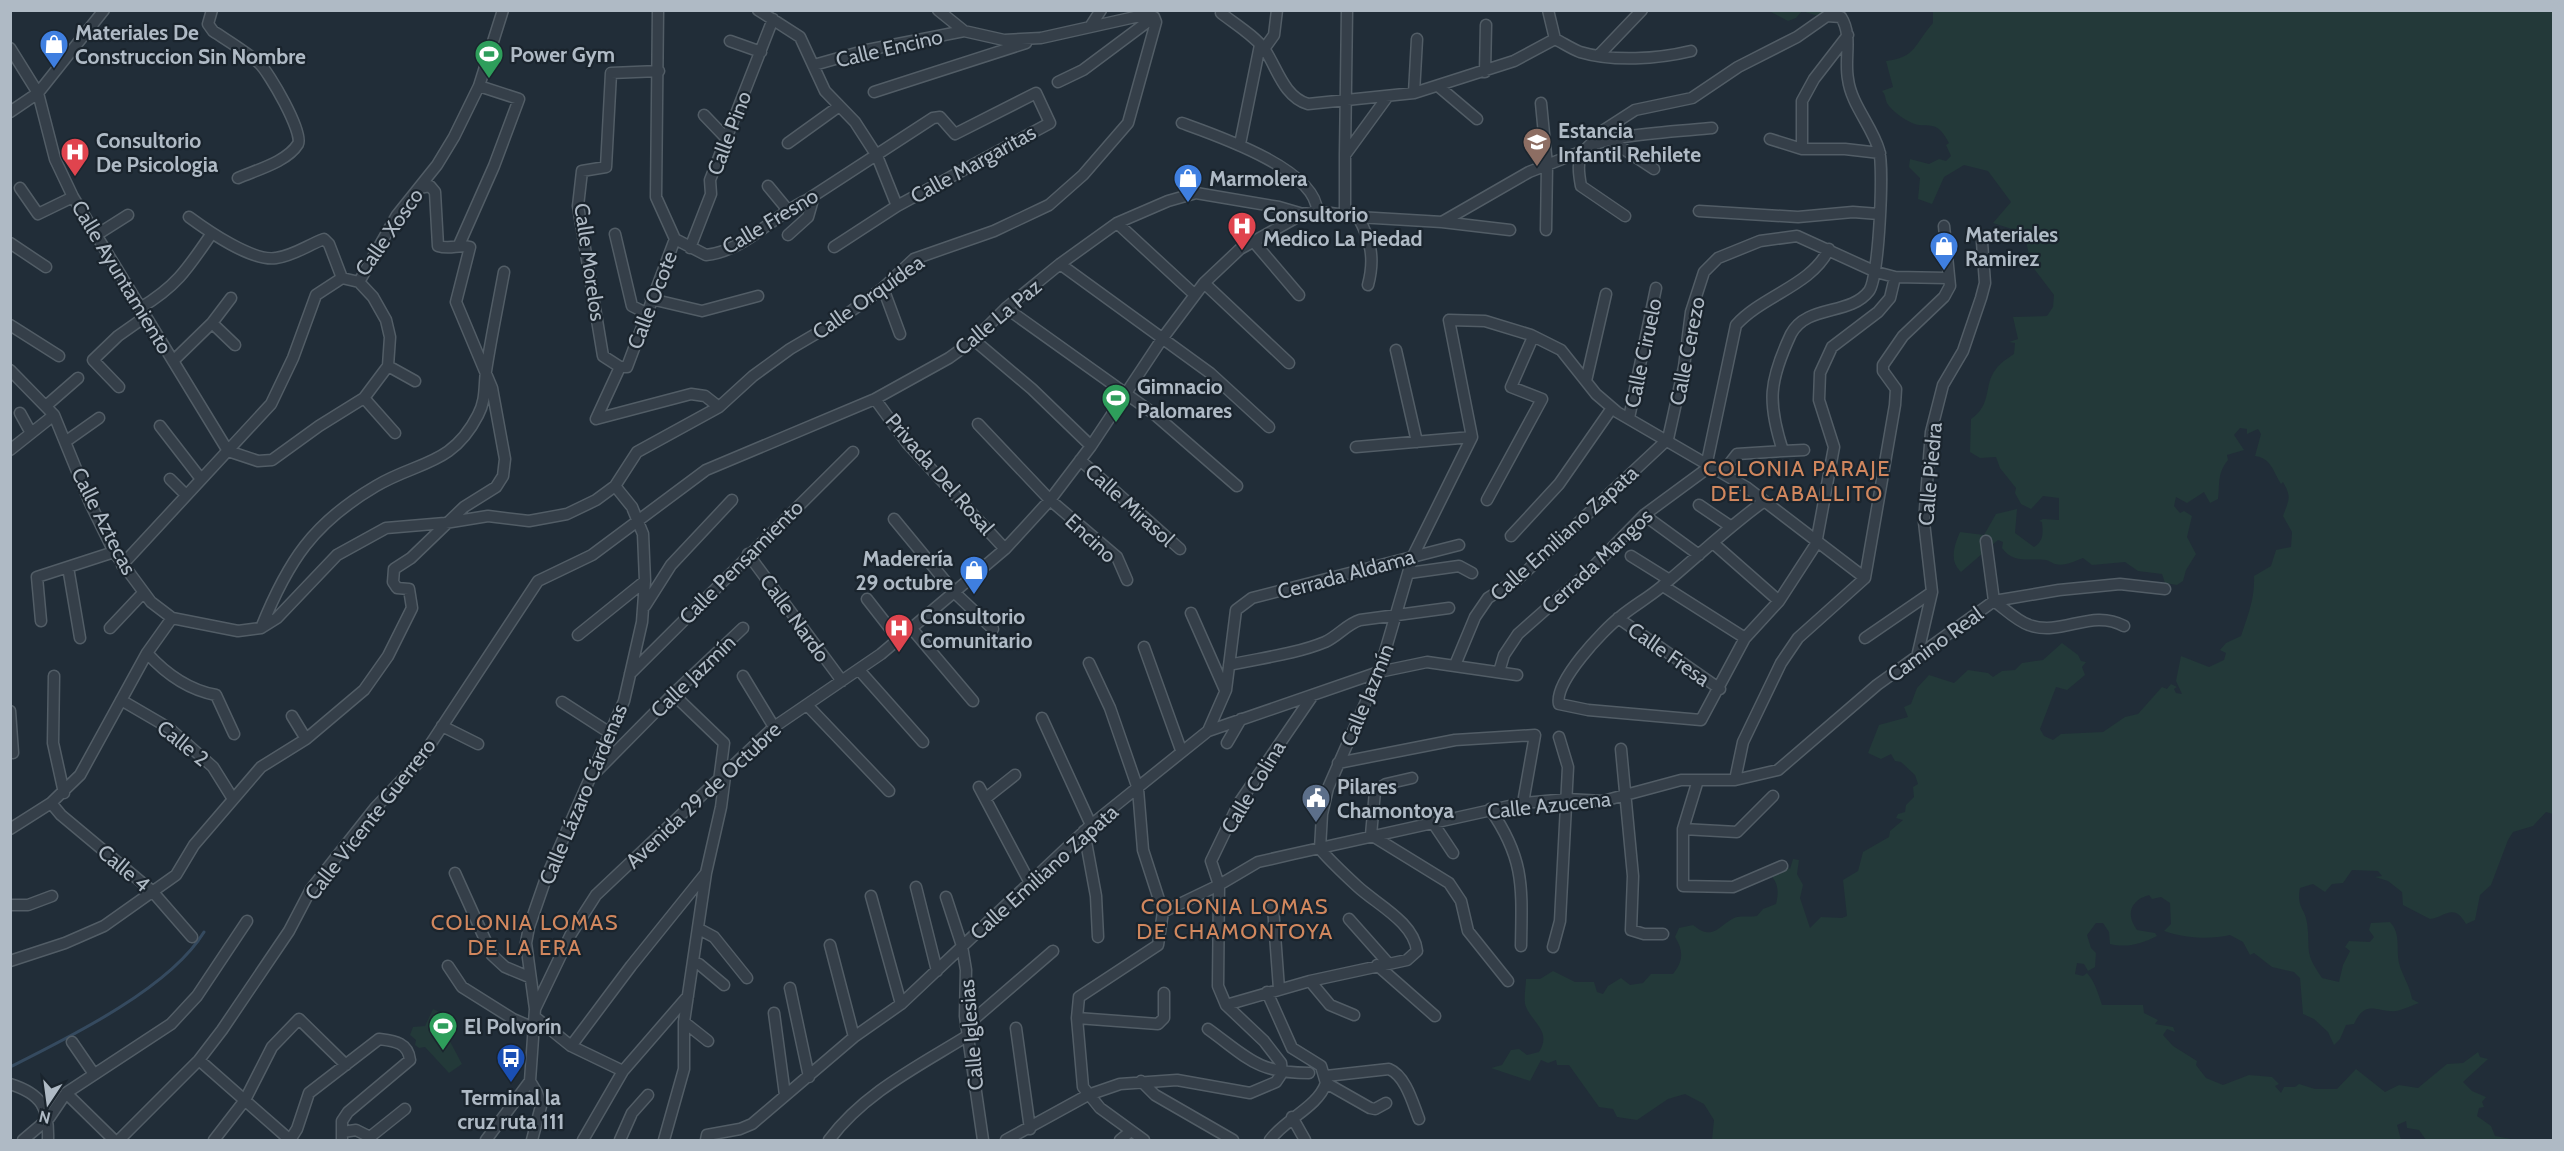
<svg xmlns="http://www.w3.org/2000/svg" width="2564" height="1151" font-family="Cabin,sans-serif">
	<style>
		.green { fill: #233939 }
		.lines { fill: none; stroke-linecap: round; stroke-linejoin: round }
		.stream { stroke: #354a5f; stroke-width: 3 }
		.minor-casing { stroke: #525d66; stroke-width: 13 }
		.minor { stroke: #353f49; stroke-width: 10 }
		.labels { text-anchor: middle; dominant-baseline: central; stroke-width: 4.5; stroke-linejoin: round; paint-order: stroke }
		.poi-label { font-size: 21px; font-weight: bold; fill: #afbac5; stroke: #1a242d; text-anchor: start }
		.street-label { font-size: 21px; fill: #afbac5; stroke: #1a242d }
		.neighbourhood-label { font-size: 22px; letter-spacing: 1.5px; fill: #d1875e; stroke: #1a242d }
	</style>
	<rect width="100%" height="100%" fill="#212d38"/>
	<path class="green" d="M1769 11V10L1830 11 1818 16 1802 11 1796 18 1788 21Z
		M1933 11H2553V814L2546 812 2533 826 2513 832 2508 840 2491 885 2480 895 2475 920 2466 924C2454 902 2445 917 2430 919L2403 905 2402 892 2388 881 2375 877 2382 876 2378 871 2352 870 2343 883 2332 884 2325 892 2313 884 2300 888C2296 907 2305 908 2307 923 2311 952 2303 950 2322 978L2339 982 2343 965 2350 951 2345 947 2349 941 2370 942 2374 937 2369 930 2371 923 2390 922C2401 934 2396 947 2399 963 2402 975 2410 986 2412 999L2419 1003C2412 1005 2403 1010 2396 1011 2377 1013 2366 998 2354 1024L2346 1025 2340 1039 2334 1045 2328 1032 2314 1019 2303 1014 2300 978 2294 972 2272 967 2254 953 2250 955 2243 942 2230 935C2209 940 2184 938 2164 931L2171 924 2170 903 2161 897 2152 899 2149 895C2131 900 2125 914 2137 930L2155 933 2157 936C2142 944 2126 948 2110 944L2109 932 2103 923H2096L2087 935 2091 948 2096 953 2095 967 2088 971 2084 964 2077 963 2075 974 2083 976 2087 973C2095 982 2098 993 2102 1005H2143L2144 1013 2158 1020 2155 1024 2173 1027 2175 1032 2167 1029 2163 1035 2173 1046 2197 1061 2196 1065 2206 1078 2223 1085 2249 1075 2272 1077 2279 1084 2275 1086 2281 1093 2284 1087H2295L2299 1084 2315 1089H2337L2356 1069 2385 1092 2399 1085 2418 1088 2447 1064 2463 1063 2478 1052 2480 1057 2488 1059 2463 1082 2472 1091 2486 1097 2482 1102 2484 1107 2479 1108 2477 1116 2491 1126 2495 1136 2516 1140H2426L2419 1130 2407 1128 2406 1121 2397 1125 2401 1140H1712L1714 1120 1704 1104 1685 1094 1668 1099 1637 1120 1617 1117 1613 1109 1599 1107 1569 1065H1557L1556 1060 1548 1063 1541 1060 1530 1081 1491 1068 1502 1065 1511 1050 1519 1049 1527 1055 1539 1052C1552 1032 1533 1023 1526 1007 1523 1000 1526 987 1526 979H1540L1553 971 1575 982H1594L1597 992 1603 994 1608 986 1621 978 1630 985 1643 983 1651 974H1673C1683 962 1684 951 1675 937L1679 928 1693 925C1715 943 1719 923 1737 917 1742 916 1751 917 1757 916L1763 909 1776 904C1780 888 1777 879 1764 869L1783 862 1790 869 1793 859 1799 860 1797 874 1803 885 1800 898 1810 928 1821 917 1842 918 1847 916 1843 880 1858 871 1863 852 1889 837 1890 831 1903 820 1896 818 1898 814 1905 812 1906 805 1914 797 1913 787 1918 784 1915 775 1901 762 1895 761 1891 754 1881 759 1868 753 1879 725 1908 717 1904 707 1911 704 1917 688 1929 675 1954 683 1968 670 1988 673 1993 677 2002 671 2015 670 2022 663 2043 660 2062 643 2078 655 2081 661 2086 662 2082 667 2085 675 2067 690 2056 687 2040 729 2044 736 2053 740 2061 734 2103 732 2125 717 2138 714 2162 687 2167 689 2171 684 2177 687 2174 689 2176 693 2182 694 2176 681 2181 656 2209 667 2224 660 2226 653 2220 650 2226 643 2241 636C2248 615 2255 598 2254 576L2271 566 2276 550 2291 547 2292 532 2283 516C2289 499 2292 498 2283 482L2281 484C2273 471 2271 458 2255 456L2261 434 2258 429 2247 434V429L2240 428 2234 435 2244 450 2227 455 2228 460C2217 473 2220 484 2218 499L2210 503 2204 492 2187 503 2176 497 2174 506 2180 513 2184 511 2192 516 2187 537 2196 554 2186 570 2183 581 2177 585 2165 583 2162 574 2138 571 2125 562 2092 565 2083 558C2075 561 2064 567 2055 564 2052 563 2048 560 2046 560 2029 558 2013 564 2002 548L2003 542 1998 540 1961 572C1949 561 1954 546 1960 532L1984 535 1996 514 2017 509 2015 533 2034 547C2044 541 2043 532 2042 522L2039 521 2043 519 2059 520V498L2043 496 2031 509 2021 504 2015 493 2016 488 2000 468 1996 457 1980 458 1970 452 1971 419C1993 404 1983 385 1996 369 2000 363 2008 358 2014 354L2015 343 2009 342 2018 339 2013 317 2047 316 2053 307 2054 295 2032 266 2025 238 2015 230 1993 223 2011 202 1988 171 1964 165 1944 177 1932 204 1918 199 1920 178 1909 167 1910 159 1929 164 1939 159 1946 161 1951 156 1946 145 1949 143C1935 116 1928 131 1910 122 1903 119 1891 110 1887 103 1885 99 1886 95 1882 91L1893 87 1886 61C1916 58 1915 43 1933 23Z
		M433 1009 454 1019 445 1032 462 1064 449 1073 425 1047 419 1048 415 1045 416 1040 410 1035 413 1027 425 1026Z"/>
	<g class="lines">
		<path class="stream" d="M10 1067C70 1037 170 988 204 932"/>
		<g class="minor-casing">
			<path id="minor" d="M212 10 208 24 213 31C228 41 245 51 259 63 269 72 304 133 298 144 287 162 256 170 238 178
				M658 10 656 197 675 239 706 255C745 251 772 216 807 200L933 118 940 117 955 134 1036 93 1050 123 897 206 834 247
				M758 10 800 37 825 91 855 122 877 156 897 206
				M938 10 964 31 1004 40 1041 38 1135 17H1154
				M1548 10 1555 39
				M1221 13C1235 24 1255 36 1265 50 1277 68 1284 97 1308 104L1414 93 1514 61 1555 39
				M1090 27 1101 10
				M1555 39C1563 43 1572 49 1580 52 1613 62 1658 59 1691 51
				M730 41 761 52
				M10 48 38 93 55 159 73 197 228 451
				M1264 49 1274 35 1277 10
				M1599 55 1642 10
				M814 65 867 50 964 31
				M1485 72 1486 25
				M1058 82 1083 70 1154 17
				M1438 86 1477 119
				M874 92 1026 43
				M1414 93 1417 39
				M1541 103 1547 165 1546 230
				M10 112 38 93 104 10
				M704 115 727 139
				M1182 123C1215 135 1316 169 1317 211
				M1770 139 1802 149H1845L1880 153
				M1610 140 1654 169
				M788 143 838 107
				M1240 144 1260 45
				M1802 149V101L1814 79 1848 35
				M1345 155 1347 10
				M768 186 787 209
				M20 188 38 214 73 197
				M1699 211 1798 217 1853 212 1879 214
				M1345 216V155L1388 96
				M1625 216 1581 186C1579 175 1576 159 1585 150 1601 134 1687 131 1712 128
				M189 217C208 231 253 262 276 258 293 256 308 245 324 239L329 244 342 278
				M1358 217C1371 240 1375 259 1368 285
				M1442 222 1510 230
				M1117 223 1195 295
				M98 234 128 215
				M615 234 632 306 646 313
				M788 235 808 217 812 203 807 200
				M1253 241 1299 295
				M10 243 46 267
				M459 245 494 166 519 99 479 86
				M690 248 711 194 710 180 773 19
				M1060 264 1210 373 1269 427
				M359 282 397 215 437 165 454 137 479 86 503 10
				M1204 283 1289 363
				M883 288 900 334
				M651 299 702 311 758 296
				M140 308C177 286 188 268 212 233
				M1006 308 1153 413 1237 486
				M212 323 235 345
				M10 325 59 356
				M974 340 1032 389 1091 446
				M1396 350 1417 442
				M173 361 212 323 231 298
				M388 366 415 381
				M620 367 603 356 578 206 582 171 606 167 611 73 659 71
				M10 370 54 415 90 503 114 552 151 602 172 618 238 631 261 628 277 618 337 555 386 528 445 523 488 516 529 521 567 514 596 500 615 486 637 452 719 407 753 376 790 349 836 322 883 288 914 259 994 231 1049 205 1083 175 1128 123 1156 22 1154 17
				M1586 381 1606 294
				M119 387 93 360 118 336 145 317
				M364 398 395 433
				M875 399 907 443 1005 549
				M47 405 78 378
				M20 413 31 433
				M1629 418 1656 288
				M596 419 620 367H627L675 239
				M596 419 691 394 705 396 719 407
				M978 424 1050 500 1117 557 1127 580
				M160 426 201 479
				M1668 439 1684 367 1691 312 1704 272 1718 258 1760 241 1797 236 1876 272 1895 277 1947 278
				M65 442 99 418
				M1356 447 1472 437
				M10 450 54 415
				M228 451 258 461 272 460 319 426 364 398 388 366 390 337 386 320 373 297 359 282
				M1783 451 1804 450
				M1080 460 1180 549
				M1707 462 1736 325C1763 295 1811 286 1829 249
				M170 479 186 495
				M1487 500 1542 399 1511 387 1533 337
				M1763 502C1727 528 1695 559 1661 587 1648 598 1633 606 1620 617 1603 630 1554 682 1559 704L1588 710 1701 720 1745 638 1779 601 1816 544 1834 447 1819 400 1820 373 1832 347 1878 312 1890 298 1895 277
				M1699 505 1730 526
				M1644 515 1699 555
				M894 519 955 593 993 629
				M1511 536 1559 484 1612 408
				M1986 541 1994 601C2005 609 2017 621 2029 625 2062 637 2091 608 2124 626
				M1713 543 1779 601
				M748 554 842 681
				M1631 556 1668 579
				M122 565 271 404 293 358 316 295 342 278 359 282
				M68 567 80 638
				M1409 573 1459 566 1472 573
				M1663 586 1745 638
				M867 599 899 640
				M645 606 671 565 732 500
				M1191 613 1225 690
				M1618 618 1720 689
				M41 621 37 577 114 552
				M110 628 143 593
				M261 628C288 561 313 523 376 486 418 461 452 466 478 415 486 400 484 387 486 371 491 338 498 305 504 272
				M912 629 973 701
				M578 635 645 581
				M1865 638 1932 592
				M1144 647 1181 750
				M147 653C165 673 189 690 216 695L234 734
				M1917 657 1932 592 1924 522 1931 432 1943 385 1963 351 1981 298 1985 283 1982 242
				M1089 663 1110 708 1138 789 1143 850 1163 912 1158 945 1079 997 1077 1018 1083 1087 1100 1108 1144 1140
				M1229 665C1260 658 1296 654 1325 642 1338 636 1347 624 1360 620L1449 608
				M1455 665 1475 617 1488 598 1518 579 1668 439
				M859 670 923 742
				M1499 672 1504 655 1518 634 1586 574 1644 515 1712 465
				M630 674 853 452
				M54 676 53 743 64 793
				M743 676 774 727
				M673 694 724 743 719 781
				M121 700 169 728 213 767 233 799
				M562 702 610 733
				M807 705 889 791
				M10 711 13 753
				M292 716 306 739
				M1042 718 1091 825
				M442 726 478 744
				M1208 731 1226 690 1236 610 1252 598 1459 545
				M1227 743 1241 719
				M1621 749 1633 876 1631 930 1644 934H1663
				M1338 763 1455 740 1535 735 1523 803
				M597 771 673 694 743 628
				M1412 778 1386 784 1375 791 1371 835 1449 883 1461 901 1468 931 1508 981
				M1698 780 1683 829V886L1733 887 1782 866
				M1735 780 1743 742 1781 663 1798 638 1865 578 1895 405 1896 389 1883 371V365L1903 336 1944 297 1950 286 1944 226
				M979 787 1029 881
				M986 798 1015 775
				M51 803 61 815 152 891 192 937
				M1490 809C1525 859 1522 888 1521 946
				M1433 823 1453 853
				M10 829 51 803 80 775 147 653 172 618
				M1683 829 1737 832 1773 796
				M1084 831 1096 896 1098 937
				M455 873 492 955 505 967 529 977
				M916 887 937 971
				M871 896 901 1004
				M946 897 962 946 966 970 965 1016 983 1140
				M10 905H28L52 896
				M1273 907 1279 989
				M1163 912 1219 885 1258 862 1293 854 1523 803 1567 799 1603 801 1681 780H1735L1778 770 1877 685 1994 601 2059 590 2120 584 2165 589
				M1349 919 1388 963
				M699 929 714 937 747 978
				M830 945 854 1037
				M1553 947 1560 921 1568 767 1559 737
				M10 961 65 943 104 926 176 875 194 845 261 767 306 739 364 690 388 656 412 608 409 589 397 588 393 582 394 569 411 558 464 507 496 487 503 476 505 459 492 388 456 302 470 247C458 244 451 250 438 246L435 192 430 186 419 188
				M693 964H699L724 985
				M1377 965 1435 1016
				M448 966 462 987 513 1019 534 1028
				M1310 981 1330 1005 1354 1015
				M790 988 809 1077
				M1267 992 1292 1048 1321 1066 1326 1083C1318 1107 1285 1119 1270 1140
				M1226 1005 1310 981 1407 960 1417 951C1414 922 1376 904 1357 886 1344 874 1331 862 1320 849L1322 814 1328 788 1379 672 1413 556 1472 437 1449 320 1485 321 1531 335 1561 350 1596 394 1617 412 1746 487 1865 578
				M535 1009 571 934 596 895 774 727 881 654 1005 549 1050 500 1091 446 1162 339 1204 283 1240 249 1303 214 1317 211 1358 217 1442 222 1529 172 1585 150 1604 130 1635 110 1692 98 1738 67 1797 37 1827 16 1841 17C1853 36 1844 58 1848 79 1851 104 1872 126 1879 150 1884 168 1879 278 1869 291 1850 316 1807 304 1791 334 1769 381 1767 402 1783 451L1737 454 1723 472
				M774 1013 785 1095
				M535 1017 571 1046 623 1071
				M1077 1018 1158 1024 1164 1018V993
				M684 1022 708 1041
				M966 1026 1053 951
				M1016 1028 1030 1129
				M1208 1029C1248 1058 1257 1073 1309 1073
				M72 1042 94 1074
				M571 1046 631 966 706 873
				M199 1060 290 1140
				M1326 1076 1389 1069C1406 1076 1413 1104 1419 1119
				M1141 1081 1155 1095 1233 1140
				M1326 1083 1370 1108 1375 1109 1386 1103
				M10 1084C42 1094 49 1108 48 1140
				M66 1093 114 1140
				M1292 1117 1305 1140
				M343 1132 356 1130 370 1137 405 1109
				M23 1140 49 1118 66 1093 171 1024 197 996 247 921
				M119 1140 199 1060 222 1030 289 931 311 889 375 808 418 763 538 581 592 555 706 470 875 399 949 358 974 340 1006 308 1060 264 1117 223 1168 201 1196 193 1279 207 1303 214
				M214 1140 245 1100 272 1047 299 1019 346 1065
				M290 1140 297 1129 309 1093 379 1039C394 1041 408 1042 410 1060L348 1112 342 1121V1140
				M486 1140 530 1081
				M532 1140 541 1106 537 1093 530 1081 535 1009 526 943 529 927 546 878 624 701 642 622 645 581 643 534 632 507 615 486
				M583 1140 623 1071 688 996
				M620 1140 632 1113 648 1095
				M664 1140 684 1069V1022L706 873 721 807 725 776
				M706 1140 707 1135 740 1129 752 1124 854 1037 901 1004 1091 825 1208 731 1379 672 1427 662 1517 675
				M829 1140C864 1093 917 1067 967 1036
				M1006 1140 1088 1095 1120 1084 1177 1080 1250 1093 1276 1082 1282 1073 1281 1063 1264 1041 1226 1005 1218 986 1219 885 1211 861 1239 803 1313 695
				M1120 1140 1131 1131"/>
		</g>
		<use href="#minor" class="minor"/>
	</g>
	<defs>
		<g id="shop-pin" transform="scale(1.5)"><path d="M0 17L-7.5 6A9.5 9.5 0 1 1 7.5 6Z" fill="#3f7fe0" stroke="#1a242d"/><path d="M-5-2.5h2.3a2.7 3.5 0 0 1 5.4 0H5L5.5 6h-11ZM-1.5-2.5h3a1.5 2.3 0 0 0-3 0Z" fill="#fff"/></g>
		<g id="stadium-pin" transform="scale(1.5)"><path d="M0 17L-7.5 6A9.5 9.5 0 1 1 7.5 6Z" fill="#2e9e5b" stroke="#1a242d"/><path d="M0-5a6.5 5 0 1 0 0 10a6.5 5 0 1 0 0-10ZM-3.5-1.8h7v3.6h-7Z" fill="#fff"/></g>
		<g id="school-pin" transform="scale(1.5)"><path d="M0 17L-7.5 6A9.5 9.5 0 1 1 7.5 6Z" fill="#8d6e63" stroke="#1a242d"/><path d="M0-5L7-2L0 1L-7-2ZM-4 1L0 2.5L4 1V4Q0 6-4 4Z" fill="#fff"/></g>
		<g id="hospital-pin" transform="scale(1.5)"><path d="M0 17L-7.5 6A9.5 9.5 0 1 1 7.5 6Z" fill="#e0444e" stroke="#1a242d"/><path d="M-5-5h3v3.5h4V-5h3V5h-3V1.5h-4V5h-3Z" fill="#fff"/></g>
		<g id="civic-pin" transform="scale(1.5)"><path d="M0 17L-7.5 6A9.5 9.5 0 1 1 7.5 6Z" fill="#5c6f8a" stroke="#1a242d"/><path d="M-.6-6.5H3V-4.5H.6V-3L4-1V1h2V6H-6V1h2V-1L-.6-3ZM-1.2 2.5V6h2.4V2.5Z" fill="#fff"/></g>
		<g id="bus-pin" transform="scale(1.5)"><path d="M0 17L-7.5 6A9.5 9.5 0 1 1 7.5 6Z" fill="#1a4fb4" stroke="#1a242d"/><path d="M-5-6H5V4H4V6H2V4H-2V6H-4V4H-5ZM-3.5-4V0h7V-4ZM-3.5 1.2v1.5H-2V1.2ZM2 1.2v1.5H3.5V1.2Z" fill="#fff"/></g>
	</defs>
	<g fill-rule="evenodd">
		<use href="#shop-pin" x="54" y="44"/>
		<use href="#stadium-pin" x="489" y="54"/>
		<use href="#school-pin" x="1537" y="142"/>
		<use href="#hospital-pin" x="75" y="152"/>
		<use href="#shop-pin" x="1188" y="178"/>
		<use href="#hospital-pin" x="1242" y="226"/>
		<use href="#shop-pin" x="1944" y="246"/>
		<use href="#stadium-pin" x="1116" y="398"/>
		<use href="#shop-pin" x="974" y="570"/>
		<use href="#hospital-pin" x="899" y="628"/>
		<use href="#civic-pin" x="1316" y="798"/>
		<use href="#stadium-pin" x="443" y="1026"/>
		<use href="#bus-pin" x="511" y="1058"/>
	</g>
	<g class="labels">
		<g class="poi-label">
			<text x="75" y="32">Materiales De<tspan x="75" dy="24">Construccion Sin Nombre</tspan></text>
			<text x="510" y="54">Power Gym</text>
			<text x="1558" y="130">Estancia<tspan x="1558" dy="24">Infantil Rehilete</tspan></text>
			<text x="96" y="140">Consultorio<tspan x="96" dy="24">De Psicologia</tspan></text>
			<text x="1209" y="178">Marmolera</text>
			<text x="1263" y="214">Consultorio<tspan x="1263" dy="24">Medico La Piedad</tspan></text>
			<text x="1965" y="234">Materiales<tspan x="1965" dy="24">Ramirez</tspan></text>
			<text x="1137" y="386">Gimnacio<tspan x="1137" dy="24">Palomares</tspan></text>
			<text x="953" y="558" text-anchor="end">Maderería<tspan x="953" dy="24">29 octubre</tspan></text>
			<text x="920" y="616">Consultorio<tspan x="920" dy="24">Comunitario</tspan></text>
			<text x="1337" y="786">Pilares<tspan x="1337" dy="24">Chamontoya</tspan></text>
			<text x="464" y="1026">El Polvorín</text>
			<text x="511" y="1097" text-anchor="middle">Terminal la<tspan x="511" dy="24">cruz ruta 111</tspan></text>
		</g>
		<g class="street-label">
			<text transform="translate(889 48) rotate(-13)">Calle Encino</text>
			<text transform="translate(729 133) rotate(-69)">Calle Pino</text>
			<text transform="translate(973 164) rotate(-29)">Calle Margaritas</text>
			<text transform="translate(770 221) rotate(-31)">Calle Fresno</text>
			<text transform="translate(389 232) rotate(-55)">Calle Xosco</text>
			<text transform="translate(590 262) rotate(82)">Calle Morelos</text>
			<text transform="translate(122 277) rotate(59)">Calle Ayuntamiento</text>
			<text transform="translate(868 297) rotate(-35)">Calle Orquídea</text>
			<text transform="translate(652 300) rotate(-69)">Calle Ocote</text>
			<text transform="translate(998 317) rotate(-40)">Calle La Paz</text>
			<text transform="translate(1687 351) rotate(-79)">Calle Cerezo</text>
			<text transform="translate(1643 353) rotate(-78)">Calle Ciruelo</text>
			<text transform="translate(940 474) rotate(49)">Privada Del Rosal</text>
			<text transform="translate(1930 474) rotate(-85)">Calle Piedra</text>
			<text transform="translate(1130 505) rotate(42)">Calle Mirasol</text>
			<text transform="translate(104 521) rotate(63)">Calle Aztecas</text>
			<text transform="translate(1564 533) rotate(-42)">Calle Emiliano Zapata</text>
			<text transform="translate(1091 538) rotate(43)">Encino</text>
			<text transform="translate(1597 561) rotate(-43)">Cerrada Mangos</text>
			<text transform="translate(741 562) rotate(-45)">Calle Pensamiento</text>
			<text transform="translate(1346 574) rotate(-15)">Cerrada Aldama</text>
			<text transform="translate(795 618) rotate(54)">Calle Nardo</text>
			<text transform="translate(1935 644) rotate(-36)">Camino Real</text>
			<text transform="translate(1669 654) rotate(35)">Calle Fresa</text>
			<text transform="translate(693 676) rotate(-44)">Calle Jazmín</text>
			<text transform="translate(1367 695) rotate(-68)">Calle Jazmín</text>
			<text transform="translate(183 743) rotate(39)">Calle 2</text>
			<text transform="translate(1253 787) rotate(-59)">Calle Colina</text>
			<text transform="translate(583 794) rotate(-67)">Calle Lázaro Cárdenas</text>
			<text transform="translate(703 795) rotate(-43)">Avenida 29 de Octubre</text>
			<text transform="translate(1549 805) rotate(-6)">Calle Azucena</text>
			<text transform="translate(370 819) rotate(-52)">Calle Vicente Guerrero</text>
			<text transform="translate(124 868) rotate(40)">Calle 4</text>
			<text transform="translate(1044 872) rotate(-42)">Calle Emiliano Zapata</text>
			<text transform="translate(971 1035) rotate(-95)">Calle Iglesias</text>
		</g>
		<g class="neighbourhood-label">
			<text x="1797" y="468">COLONIA PARAJE<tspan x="1797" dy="25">DEL CABALLITO</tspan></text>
			<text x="1235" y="906">COLONIA LOMAS<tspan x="1235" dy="25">DE CHAMONTOYA</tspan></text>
			<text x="525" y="922">COLONIA LOMAS<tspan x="525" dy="25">DE LA ERA</tspan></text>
		</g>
	</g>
	<rect width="2564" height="1151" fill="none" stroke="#afbac5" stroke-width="24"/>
	<g transform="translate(48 1103) rotate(193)" stroke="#1a242d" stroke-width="4.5" paint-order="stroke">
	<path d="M0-4.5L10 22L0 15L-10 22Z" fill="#afbac5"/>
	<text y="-9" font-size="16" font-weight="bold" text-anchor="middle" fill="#afbac5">N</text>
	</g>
</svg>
